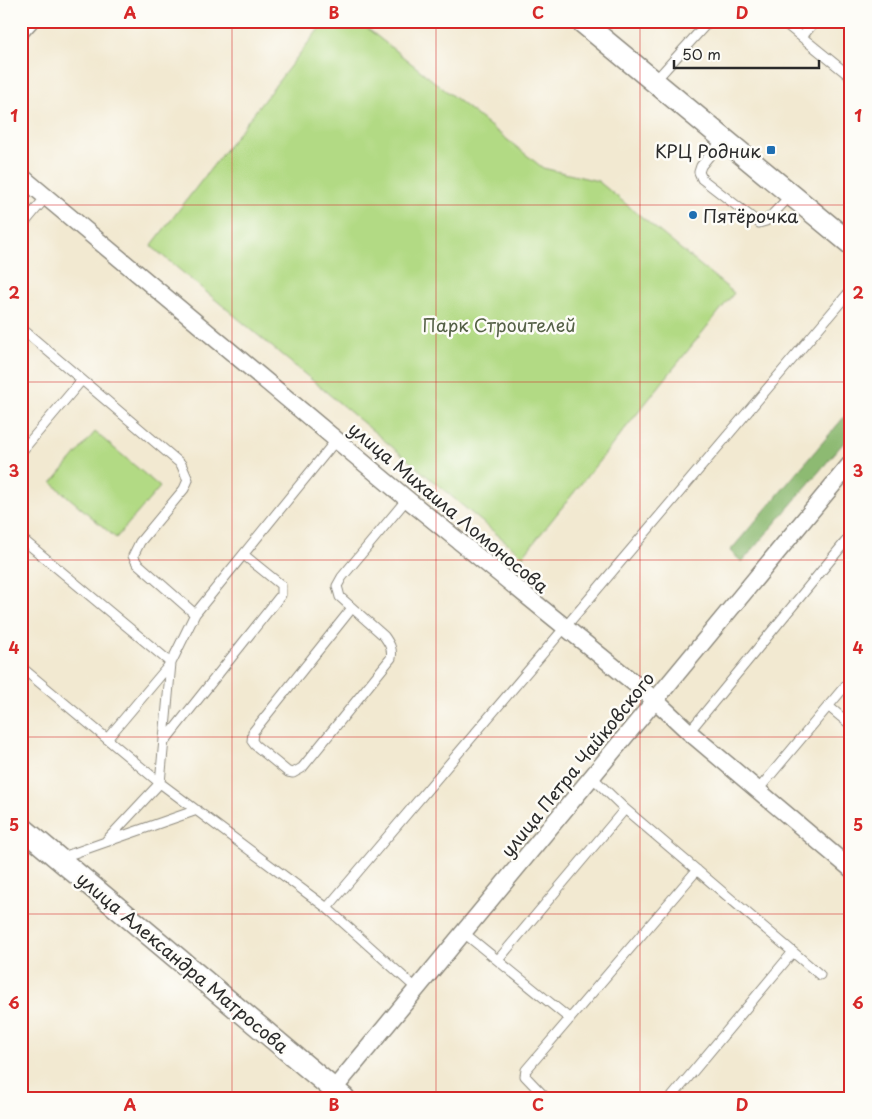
<svg xmlns="http://www.w3.org/2000/svg" width="872" height="1119" font-family="'Playpen Sans',sans-serif">
	<style>
		.green { fill: #b2da84; stroke: #6e8258 }
		.forest { fill: #8dba72; stroke: #5c724e }
		.lines { fill: none; stroke-linecap: round; stroke-linejoin: round }
		.service-casing { stroke: #8e8a7e; stroke-width: 11 }
		.minor-casing { stroke: #8e8a7e; stroke-width: 19 }
		.tertiary-casing { stroke: #8e8a7e; stroke-width: 24 }
		.service { stroke: #fff; stroke-width: 9 }
		.minor { stroke: #fff; stroke-width: 16 }
		.tertiary { stroke: #fff; stroke-width: 21 }
		.grid { fill: none; stroke: #d62828; stroke-width: 1; stroke-opacity: 0.55 }
		.poi-dot { fill: #1f6fb2; stroke: #fdfcf7; stroke-width: 2 }
		.labels { text-anchor: middle; dominant-baseline: central; stroke-width: 5; stroke-linejoin: round; paint-order: stroke }
		.poi-label { font-size: 18px; fill: #2b2b2b; stroke: #fdfcf7; text-anchor: end }
		.park-label { font-size: 18px; fill: #546046; stroke: #fdfcf7 }
		.street-label { font-size: 18px; fill: #2b2b2b; stroke: #fdfcf7 }
		.neatline { fill: none; stroke: #d62828; stroke-width: 2 }
		.grid-label { font-size: 16px; text-anchor: middle; font-weight: bold; fill: #d62828 }
	</style>
	<rect width="100%" height="100%" fill="#fdfcf7"/>
	<filter id="ink" filterUnits="userSpaceOnUse"><feTurbulence type="fractalNoise" baseFrequency=".02" numOctaves="2"/><feDisplacementMap in="SourceGraphic" scale="10" xChannelSelector="R" yChannelSelector="G"/><feConvolveMatrix kernelMatrix="1 2 1 2 8 2 1 2 1" color-interpolation-filters="sRGB"/></filter>
	<filter id="wash" filterUnits="userSpaceOnUse"><feTurbulence type="fractalNoise" baseFrequency=".0096" numOctaves="4" result="noise"/><feDisplacementMap in="SourceGraphic" scale="20" xChannelSelector="R" yChannelSelector="G"/><feGaussianBlur stdDeviation="1.12" result="paint"/><feColorMatrix in="noise" values="0 0 0 0 0 0 0 0 0 0 0 0 0 0 0 0 0 1.4 0 .05"/><feComposite in="paint" operator="in"/></filter>
	<g filter="url(#wash)">
		<rect width="100%" height="100%" fill="#f2e9d1"/>
		<path class="green" d="M325 21H358L543 168 598 181 734 293 523 556 151 246Z
			M95 432 160 487 116 538 52 483Z"/>
		<path class="forest" d="M851 409V434L742 562 730 551Z"/>
	</g>
	<g filter="url(#ink)">
		<g class="lines">
			<g class="service-casing">
				<path id="service" d="M782 21 851 77
					M802 37 815 21
					M654 82 709 21
					M723 139 701 166 699 172 702 179 759 223 766 221 791 195
					M21 227 46 197
					M21 328 181 464 188 480 184 489 140 542 133 556 137 563 195 614
					M21 452 81 381
					M21 538 171 663 160 783 327 908 417 989
					M352 608 253 732 252 741 255 745 288 772 293 773 302 768 391 658C393 649 389 643 384 636L340 597 337 586 342 577 407 499
					M21 667 160 783 105 842
					M828 706 851 725
					M689 732 851 535
					M107 739 171 663 195 614 337 439
					M164 742 281 595V585L244 555
					M592 777 625 809 820 975
					M758 790 851 679
					M60 858 197 810
					M327 908 851 290
					M464 933 570 1019
					M498 960 625 809
					M546 1098 525 1076 526 1070 697 870
					M671 1098 793 952"/>
			</g>
			<g class="minor-casing">
				<path id="minor" d="M21 31 30 21
					M21 176 407 499 655 700 689 732 851 869
					M334 1089 851 463"/>
			</g>
			<g class="tertiary-casing">
				<path id="tertiary" d="M581 21 851 244
					M21 827 344 1098"/>
			</g>
			<use href="#service" class="service"/>
			<use href="#minor" class="minor"/>
			<use href="#tertiary" class="tertiary"/>
		</g>
	</g>
	<path class="grid" d="M232 21V1098M436 21V1098M640 21V1098M21 205H851M21 382H851M21 560H851M21 737H851M21 914H851"/>
	<g class="poi-dot">
		<rect x="766" y="145" width="10" height="10" rx="2.5"/>
		<circle cx="693" cy="215" r="5"/>
	</g>
	<g class="labels">
		<g class="poi-label">
			<text x="761" y="150">КРЦ Родник</text>
			<text x="703" y="215" text-anchor="start">Пятёрочка</text>
		</g>
		<g class="park-label">
			<text x="499" y="324">Парк Строителей</text>
		</g>
		<g class="street-label">
			<text transform="translate(449 507) rotate(40)">улица Михаила Ломоносова</text>
			<text transform="translate(577 764) rotate(-51)">улица Петра Чайковского</text>
			<text transform="translate(183 962) rotate(40)">улица Александра Матросова</text>
		</g>
	</g>
	<rect width="872" height="1119" fill="none" stroke="#fdfcf7" stroke-width="55"/>
	<path d="M674 60v8h145v-8" fill="none" stroke="#2b2b2b" stroke-width="2.5"/>
	<text x="682" y="60" font-size="15" fill="#2b2b2b" stroke="#fdfcf7" stroke-width="4" paint-order="stroke">50 m</text>
	<rect x="28" y="28" width="816" height="1064" class="neatline"/>
	<g class="grid-label">
		<text x="130" y="19">A</text>
		<text x="334" y="19">B</text>
		<text x="538" y="19">C</text>
		<text x="742" y="19">D</text>
		<text x="14" y="122">1</text>
		<text x="858" y="122">1</text>
		<text x="14" y="299">2</text>
		<text x="858" y="299">2</text>
		<text x="14" y="477">3</text>
		<text x="858" y="477">3</text>
		<text x="14" y="654">4</text>
		<text x="858" y="654">4</text>
		<text x="14" y="831">5</text>
		<text x="858" y="831">5</text>
		<text x="14" y="1009">6</text>
		<text x="858" y="1009">6</text>
		<text x="130" y="1111">A</text>
		<text x="334" y="1111">B</text>
		<text x="538" y="1111">C</text>
		<text x="742" y="1111">D</text>
	</g>
</svg>
